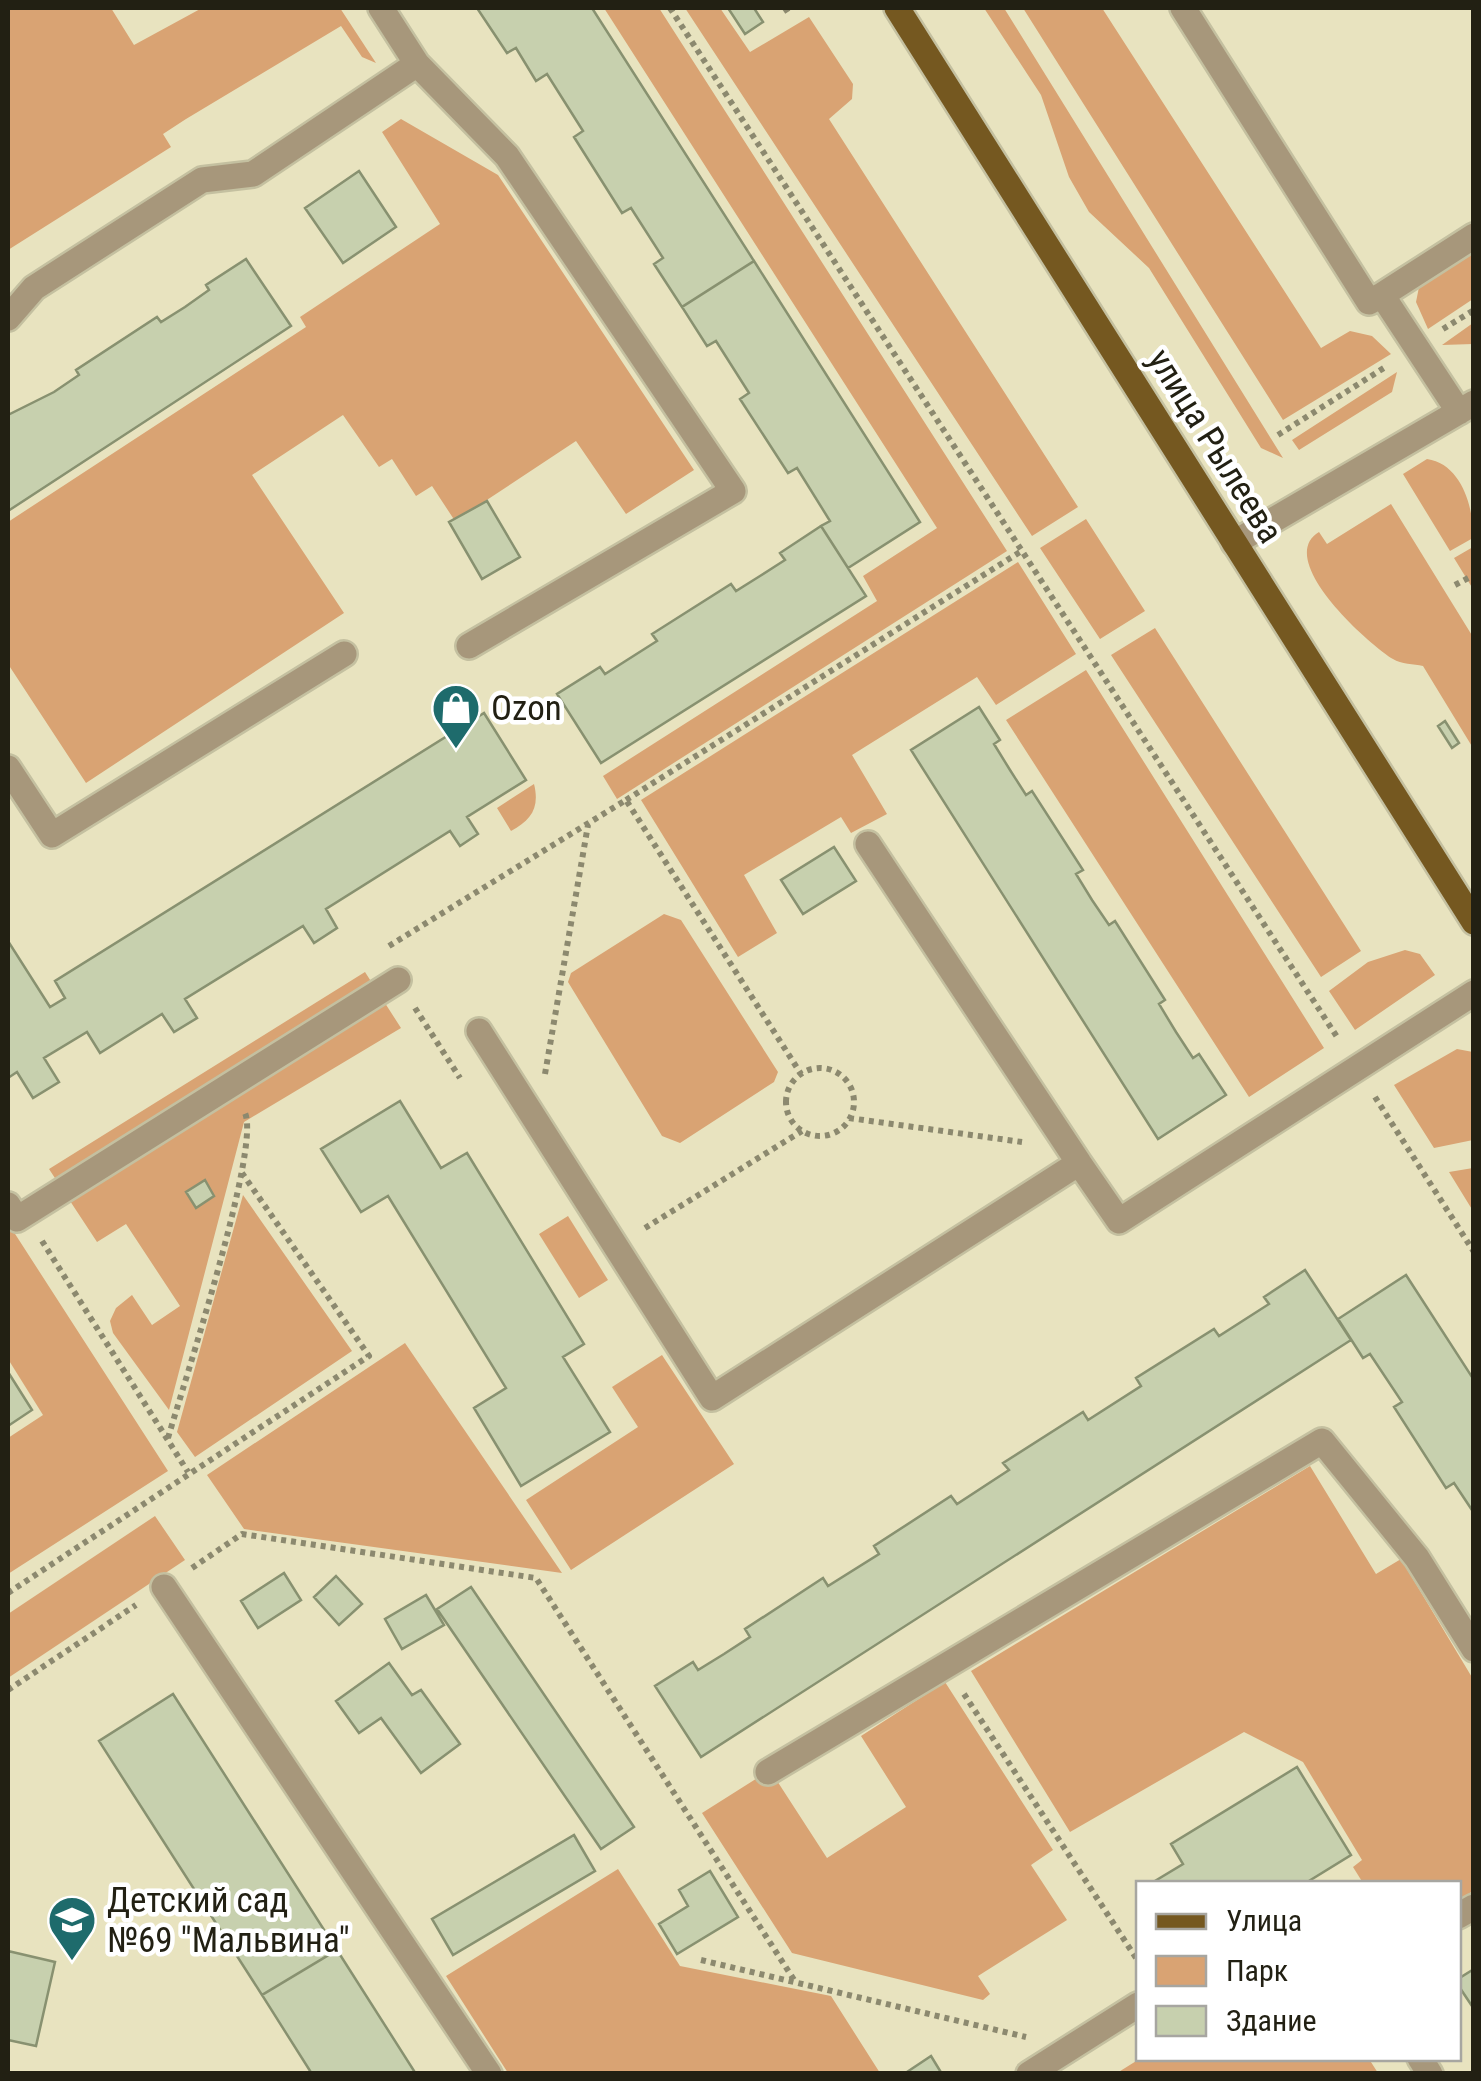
<svg xmlns="http://www.w3.org/2000/svg" width="1481" height="2081" font-family="'Roboto Condensed',sans-serif">
	<style>
		.green { fill: #d9a373 }
		.building { fill: #c7d0ae; stroke: #889170; stroke-width: 2.5 }
		.lines { fill: none; stroke-linecap: round; stroke-linejoin: round }
		.minor-casing { stroke: #c4c0a0; stroke-width: 30 }
		.major-casing { stroke: #c4c0a0; stroke-width: 30 }
		.path { stroke: #8c896f; stroke-width: 6; stroke-dasharray: 5 5; stroke-linecap: butt }
		.minor { stroke: #a7977b; stroke-width: 25 }
		.major { stroke: #755820; stroke-width: 25 }
		.labels { text-anchor: middle; dominant-baseline: central; stroke-width: 9; stroke-linejoin: round; paint-order: stroke }
		.street-label { font-size: 35px; fill: #222013; stroke: #fff }
		.poi-label { font-size: 35px; fill: #222013; stroke: #fff; text-anchor: start }
	</style>
	<rect width="100%" height="100%" fill="#e8e3bf"/>
	<path class="green" d="M8 8H111L134 45 202 8H340L376 63 362 57 341 26 186 119 163 134 171 147 8 250Z
		M604 8H659L1007 551 617 799 603 776 877 601 863 576 937 528Z
		M685 8H720L750 52 809 17 853 84 852 99 829 119 1078 507 1032 536Z
		M984 8H1004L1283 458 1261 448 1149 268 1089 212 1069 177 1041 95Z
		M1023 8H1102L1321 348 1350 331 1372 336 1391 354 1283 420Z
		M401 119 498 175 694 470 626 514 576 441 455 521 432 486 416 496 392 459 379 467 343 415 252 475 344 613 86 783 8 664V522L306 327 300 317 440 224 382 132Z
		M1473 249V299L1428 329 1416 302 1420 282Z
		M1473 323V344L1442 345Z
		M1397 372 1392 392 1299 450 1292 440Z
		M1427 459C1462 464 1474 509 1473 538L1450 551 1403 474Z
		M1391 504 1473 637V748L1423 666C1414 664 1401 664 1393 659 1367 643 1274 559 1319 532L1327 544Z
		M1086 519 1145 611 1100 639 1040 548Z
		M1473 547V589L1454 558Z
		M1018 562 1076 654 996 705 977 677 852 755 887 814 851 833 841 817 744 875 777 933 738 957 641 800Z
		M1155 628 1361 951 1321 977 1111 655Z
		M1086 670 1324 1048 1249 1097 1006 720Z
		M534 784C540 808 531 820 511 831L497 808Z
		M664 914 681 920 778 1072 774 1082 680 1143 662 1136 568 982 571 973Z
		M1405 950 1420 954 1435 975 1355 1030 1329 991 1368 962Z
		M365 972 401 1028 244 1122 169 1410 113 1333 110 1321 116 1308 132 1295 152 1325 180 1306 126 1224 97 1242 49 1169Z
		M1457 1049 1473 1052V1140L1434 1148 1394 1085Z
		M1473 1168H1474L1473 1211 1449 1172Z
		M243 1195 352 1351 195 1457 177 1432Z
		M568 1216 608 1280 579 1298 539 1234Z
		M8 1223 168 1471 8 1574V1438L43 1415 8 1359Z
		M405 1343 562 1573 244 1529 207 1475Z
		M662 1355 734 1464 571 1570 526 1500 638 1427 612 1387Z
		M1310 1466 1376 1574 1401 1559 1473 1679V1891L1459 1900 1458 1884 1363 1883 1353 1867 1362 1860 1303 1762 1244 1732 1070 1832 971 1671Z
		M155 1516 185 1560 8 1678V1614Z
		M945 1682 1053 1850 1031 1865 1067 1920 978 1976 990 1994 983 2000 792 1953 702 1813 770 1770 827 1858 906 1807 861 1736Z
		M618 1869 680 1966 831 1996 880 2073H508L446 1976Z
		M1141 2058 1369 2059 1378 2073H1117Z"/>
	<path class="building" d="M477 8H592L754 261 682 307 654 264 663 258 631 208 622 213 574 137 583 131 547 74 536 81 516 48 507 53Z
		M728 8H754L763 22 745 34Z
		M359 171 396 227 343 263 305 208Z
		M246 259 291 326 8 511V415L54 392 79 375 76 370 157 317 161 322 185 307 209 290 206 285Z
		M754 261 920 522 848 568 821 526 830 521 797 468 788 473 740 399 749 393 716 341 707 346 682 307Z
		M487 501 520 557 482 579 449 522Z
		M821 526 866 596 601 763 557 694 600 667 605 674 657 641 652 634 731 584 736 591 760 576 785 560 780 553Z
		M979 707 1000 740 994 744 1010 770 1026 795 1032 791 1083 870 1076 874 1092 900 1109 925 1115 921 1165 1000 1159 1004 1176 1032 1193 1058 1199 1054 1226 1095 1158 1139 911 750Z
		M484 713 526 780 467 817 478 834 460 846 450 831 326 909 337 928 314 943 303 926 185 999 197 1018 174 1032 162 1014 100 1053 87 1032 44 1058 59 1082 33 1098 17 1072 8 1078V941L50 1007 65 998 55 981Z
		M1445 721 1459 743 1452 748 1438 726Z
		M834 847 856 881 803 914 781 880Z
		M400 1101 441 1168 467 1153 584 1344 563 1357 610 1432 521 1486 474 1408 506 1388 388 1196 361 1212 321 1149Z
		M205 1180 214 1196 196 1208 186 1192Z
		M1305 1270 1351 1340 701 1757 655 1686 693 1662 698 1670 724 1654 750 1637 745 1629 823 1578 828 1586 879 1554 874 1546 951 1496 957 1504 1009 1470 1003 1463 1083 1412 1088 1420 1141 1386 1136 1378 1214 1329 1219 1336 1269 1304 1264 1297Z
		M1406 1275 1474 1380V1513L1454 1483 1446 1488 1394 1407 1402 1402 1370 1354 1363 1358 1338 1319Z
		M8 1372 32 1410 8 1426Z
		M284 1573 301 1600 258 1628 241 1601Z
		M336 1576 362 1604 339 1625 314 1597Z
		M471 1587 634 1827 601 1849 437 1609Z
		M426 1595 444 1625 402 1649 385 1619Z
		M389 1663 412 1695 421 1690 460 1744 421 1773 381 1718 359 1733 336 1701Z
		M173 1694 337 1950 262 1995 99 1741Z
		M1297 1767 1351 1855 1304 1884H1150L1183 1864 1171 1844Z
		M574 1835 595 1871 453 1955 432 1919Z
		M710 1871 738 1917 677 1954 659 1924 688 1906 679 1890Z
		M337 1950 416 2074H312L262 1995Z
		M8 1951 55 1962 36 2046 8 2040Z
		M1474 1969V2009L1458 1985V1979Z
		M931 2056 942 2074H904Z"/>
	<g class="lines">
		<g class="minor-casing">
			<path id="minor" d="M381 8 417 64 507 156 733 491 469 646
				M1183 8 1369 302 1382 295
				M8 318 34 288 202 180 253 174 417 64
				M1459 412 1382 295 1474 236
				M1234 543 1474 403
				M8 768 52 835 344 654
				M868 844 1079 1163
				M479 1031 712 1398 1079 1163 1119 1221 1474 993
				M8 1205 17 1219 398 980
				M164 1587 489 2074
				M768 1772 1322 1441 1417 1558 1474 1649
				M1458 1916 1474 1907
				M1420 2058 1430 2074
				M1029 2074 1138 2005"/>
		</g>
		<g class="major-casing">
			<path id="major" d="M897 8 1474 922"/>
		</g>
		<path class="path" d="M670 8 1339 1040
			M785 8 789 14
			M1443 329 1474 310
			M1278 435 1387 366
			M1455 585 1474 575
			M626 800 1020 552
			M389 946 626 800 801 1074
			M415 1008 460 1078
			M786 1102a34 34 0 1 1 68 0a34 34 0 1 1-68 0Z
			M545 1074 588 825
			M1375 1097 1474 1252
			M849 1118 1022 1142
			M645 1228 802 1131
			M42 1241 188 1472
			M168 1438C183 1386 261 1148 245 1113
			M192 1568 242 1534 536 1578 796 1983
			M8 1593 369 1356 242 1173
			M8 1690 136 1605
			M964 1694 1138 1961
			M701 1960 1026 2037"/>
		<use href="#minor" class="minor"/>
		<use href="#major" class="major"/>
	</g>
	<defs>
		<g id="shop-pin" transform="scale(2.5)"><path d="M0 17L-7.5 6A9.5 9.5 0 1 1 7.5 6Z" fill="#1e6b6c" stroke="#fff"/><path d="M-5-2.5h2.3a2.7 3.5 0 0 1 5.4 0H5L5.5 6h-11ZM-1.5-2.5h3a1.5 2.3 0 0 0-3 0Z" fill="#fff"/></g>
		<g id="school-pin" transform="scale(2.5)"><path d="M0 17L-7.5 6A9.5 9.5 0 1 1 7.5 6Z" fill="#1e6b6c" stroke="#fff"/><path d="M0-5L7-2L0 1L-7-2ZM-4 1L0 2.5L4 1V4Q0 6-4 4Z" fill="#fff"/></g>
	</defs>
	<g fill-rule="evenodd">
		<use href="#shop-pin" x="456" y="708"/>
		<use href="#school-pin" x="72" y="1920"/>
	</g>
	<g class="labels">
		<g class="street-label">
			<text transform="translate(1215 446) rotate(58)">улица Рылеева</text>
		</g>
		<g class="poi-label">
			<text x="491" y="708">Ozon</text>
			<text x="107" y="1900">Детский сад<tspan x="107" dy="40">№69 "Мальвина"</tspan></text>
		</g>
	</g>
	<rect width="1481" height="2081" fill="none" stroke="#222013" stroke-width="20"/>
	<rect x="1136" y="1881" width="325" height="180" fill="#ffffff" stroke="#a7a6a1" stroke-width="2.5"/>
	<rect x="1156" y="1914" width="50" height="15" fill="#755820" stroke="#a7a6a1" stroke-width="2.5"/>
	<text x="1226" y="1931" font-size="30" fill="#222013">Улица</text>
	<rect x="1156" y="1956" width="50" height="30" fill="#d9a373" stroke="#a7a6a1" stroke-width="2.5"/>
	<text x="1226" y="1981" font-size="30" fill="#222013">Парк</text>
	<rect x="1156" y="2006" width="50" height="30" fill="#c7d0ae" stroke="#a7a6a1" stroke-width="2.5"/>
	<text x="1226" y="2031" font-size="30" fill="#222013">Здание</text>
</svg>
